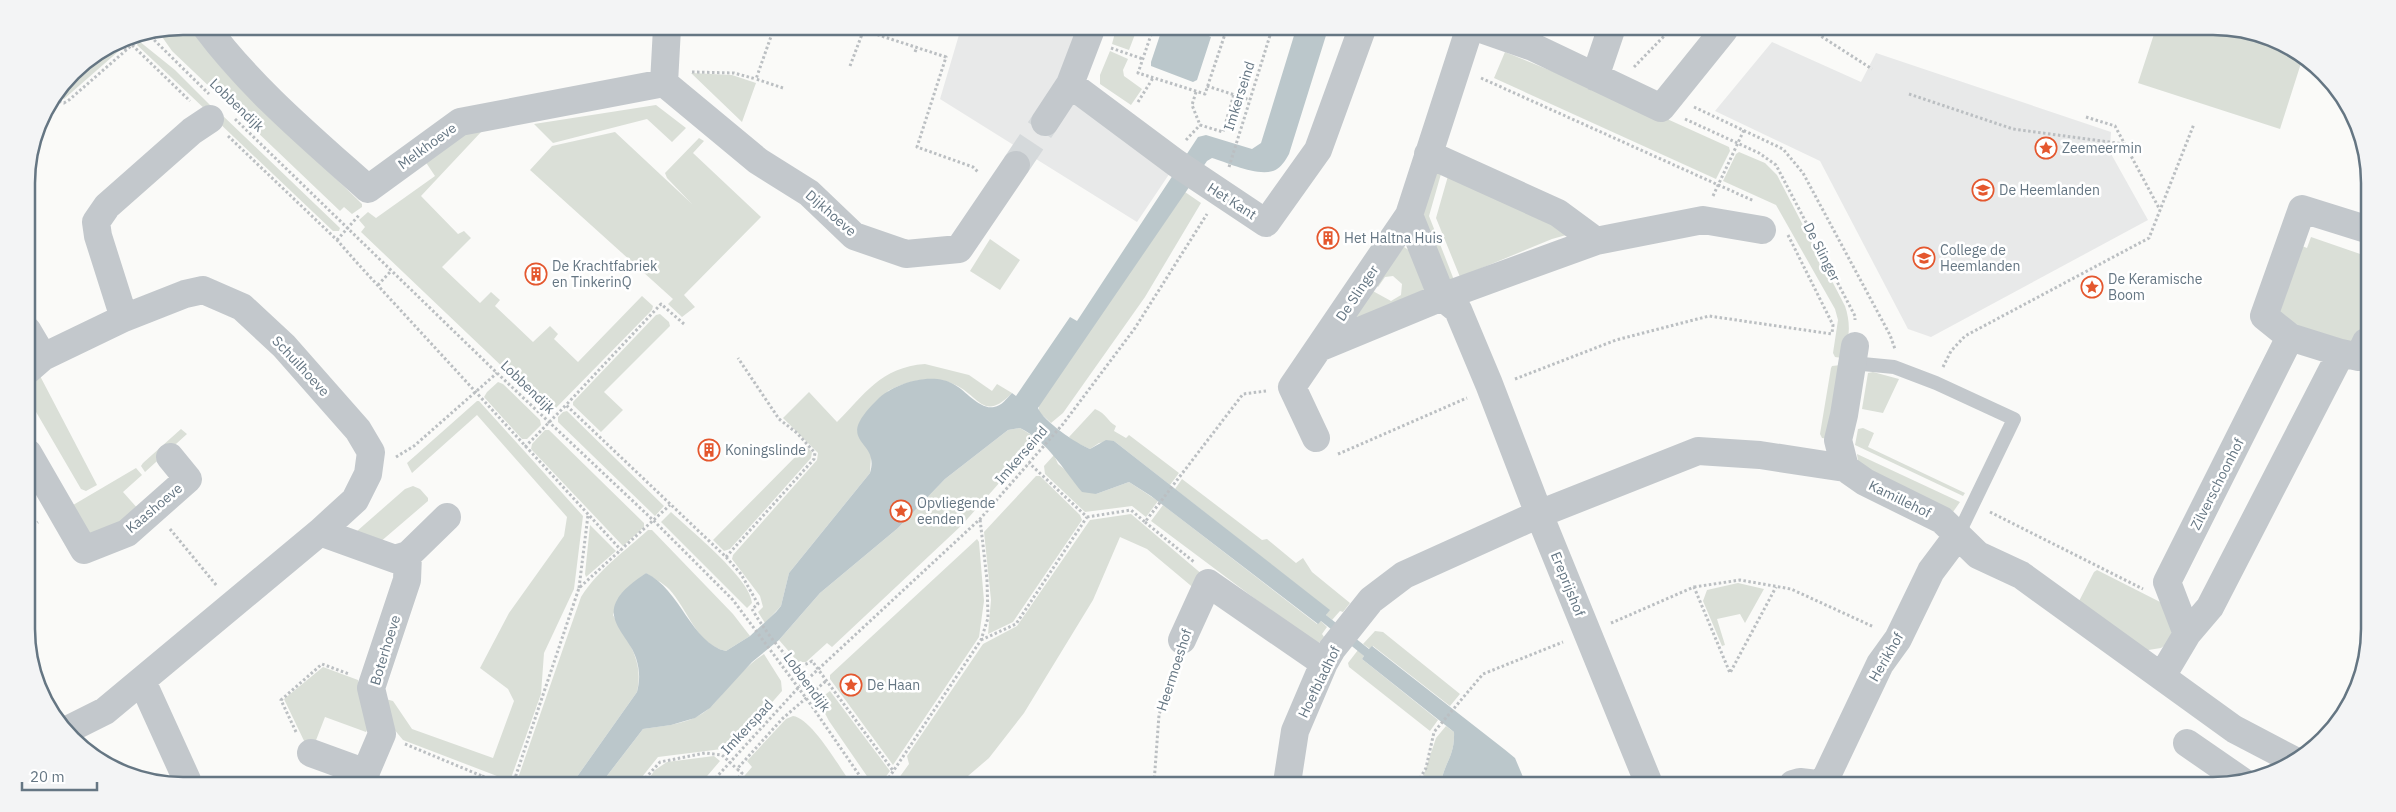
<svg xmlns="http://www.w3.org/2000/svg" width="2396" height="812" font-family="'IBM Plex Sans',sans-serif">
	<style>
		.built { fill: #e8e9e9 }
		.green { fill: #dadfd7 }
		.water { fill: #bbc7cb }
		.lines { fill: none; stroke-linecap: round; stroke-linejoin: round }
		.street-tunnel { stroke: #d5d9db; stroke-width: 28; stroke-dasharray: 28 14; stroke-linecap: butt }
		.path { stroke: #bbbfc2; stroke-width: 3; stroke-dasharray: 2.5 2.5; stroke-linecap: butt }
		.lane { stroke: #c3c8cc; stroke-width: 14 }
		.street { stroke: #c3c8cc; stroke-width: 28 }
		.labels { text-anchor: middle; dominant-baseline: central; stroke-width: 5; stroke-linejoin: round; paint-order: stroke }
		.street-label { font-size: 14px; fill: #657683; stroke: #fff }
		.poi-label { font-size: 14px; fill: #657683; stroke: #fff; text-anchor: start }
		.rim { fill: none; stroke: #657683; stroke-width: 2.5 }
	</style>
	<rect width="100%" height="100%" fill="#fafaf8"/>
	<path class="built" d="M961 28 1098 29 1079 81 1184 152 1137 222 940 99Z
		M1772 42 1861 82 1876 53 2111 132 2110 152 2148 220 1931 337 1908 329 1820 161 1715 111Z"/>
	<path class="green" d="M183 26H190L223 70 356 198 362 204V207L352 214 344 207 340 211 172 51 158 31Z
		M1116 29H1137L1129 50 1112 44Z
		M2155 31 2254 32 2291 47 2303 57 2280 129 2138 83Z
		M139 41 175 70 212 107 208 112 137 45Z
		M115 44 120 50 64 99 57 95 72 72Z
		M1110 51 1128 59 1123 70 1124 76 1142 89 1131 105 1100 84V75Z
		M1505 52 1645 109 1729 147 1730 151 1716 179 1494 78Z
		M691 73 732 75 756 83 742 122Z
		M656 105 686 128 672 142 647 119 553 143 534 124Z
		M221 114 340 228 339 231H333L215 119Z
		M482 131 421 196 458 234 464 231 471 238 442 267 480 303 491 292 500 300 495 306 533 342 550 326 558 334 554 339 578 362 642 296 653 306 652 310 551 413 361 232 365 227 359 220 368 212 376 218 435 176 425 161 464 133Z
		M615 132 692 204 667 178 665 173 699 138 704 141 693 153 761 217 684 295 695 307 682 317 668 304 673 299 530 170 552 146Z
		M1739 152 1765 163 1777 175 1845 306C1851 323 1850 342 1842 358L1835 357 1833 353 1838 320 1835 309 1776 205 1723 181 1736 154Z
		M1434 170 1441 174 1429 216 1454 280 1447 281 1418 221Z
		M1448 176 1568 227 1570 234 1552 239 1460 277 1436 218Z
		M1185 192 1201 203 1145 297 1063 413 1051 423 1039 412V405Z
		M2311 237 2366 256C2366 284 2374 326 2347 346L2285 320 2277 314 2297 244 2307 248Z
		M990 239 1020 260 1000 290 970 271Z
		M1404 247 1410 251 1426 289 1350 321 1371 290 1391 301 1401 295 1402 284 1393 276 1385 277 1378 287 1376 285Z
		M660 314 669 322 670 326 604 392 623 410 601 432 573 405V402L656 315Z
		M925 364 969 375 992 391 997 384 1012 393C982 424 979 393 951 383 931 375 907 381 888 391L871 457 870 473 789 573 781 606 765 623 758 612 763 607 760 596 732 559 733 555 817 460 818 453 783 418 809 392 837 422C864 395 881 367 925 364Z
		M1841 365 1829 439 1822 438 1820 434 1831 368 1832 366Z
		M1873 372 1899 379 1883 413 1862 409 1868 373Z
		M39 374 97 485 86 491 81 489 32 405 28 407V383Z
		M498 382 503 384 540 420 541 425 527 439H522L484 397 487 392Z
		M477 401H479L583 516 574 589 544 653 541 694 510 781 403 740 388 722 382 698 393 701 412 729 493 758 514 701 508 689 480 668 509 613 564 536 567 517 477 415 412 473 407 463Z
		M1095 409C1107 414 1107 421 1116 426L1114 431 1126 438 1129 435 1179 473 1170 485 1114 441 1099 443 1090 449 1074 442 1069 437Z
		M567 411 664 506 655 516 558 422V417L563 412Z
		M1020 428 1038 439 962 525 832 647 827 643 806 662H798L779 640 820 593 898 528 945 479 1008 430Z
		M1863 428 1874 433 1868 447 1965 493 1963 496 1855 445 1858 429Z
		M181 429 187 434 145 472 141 466 143 463Z
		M545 430H549L644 523V527L623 546 531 449 532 444Z
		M806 446 812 452 811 458 730 549 724 551 713 540Z
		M1857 454 1960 502 1953 512 1859 469Z
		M1054 455 1058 464 1096 494 1129 482 1158 501 1146 517 1132 506 1085 512 1045 474 1044 466Z
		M136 468 142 475 123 492 139 510 121 526 89 537 68 508Z
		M1036 476H1040L1080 515 1082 520 1013 622 988 634 991 600 984 532Z
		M1182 479 1262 540 1267 539 1296 563 1303 558 1312 572 1350 603 1343 612 1340 611 1332 620 1326 615 1329 610 1175 489Z
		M413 486 420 489 428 498V501L379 543 356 532 405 489Z
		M1163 505 1317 624 1321 621 1327 627 1322 634 1324 637 1317 645 1151 521Z
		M671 512C690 530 751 579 752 603L747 608 661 522Z
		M1131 514 1203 575 1196 590 1147 549 1120 537 1093 600 1024 713 989 758 961 782H896L909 764 907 756 983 644 1017 626 1090 520Z
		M590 525 616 551 586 577 585 574Z
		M648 530H652L733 614 750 636 726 651C696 645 688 609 669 589 663 583 653 578 646 573L621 594 613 615C628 642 644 660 637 692L574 781H517L581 597C598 570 625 551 648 530Z
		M977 539 979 542 984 601 979 637 893 765 830 679V675Z
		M2097 570 2168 606 2174 623 2170 642 2161 648 2142 651 2076 607 2094 572Z
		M1738 583 1764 589 1745 623 1740 614 1717 619 1725 645 1722 646 1703 601 1707 590Z
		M1375 631 1383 632 1460 694 1450 706 1373 646 1370 649 1363 644Z
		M1358 650 1364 656 1362 659 1438 720 1430 731 1349 667 1348 663Z
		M764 654 781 681 782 691 733 747 728 744 722 749 658 757 638 782 603 781 643 729C661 726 680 725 696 717 713 709 722 693 735 679 744 670 753 661 764 654Z
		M323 667 358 680 369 726 366 732 325 717 313 748 306 745 284 699Z
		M830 691 890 771 882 782H871L829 721 818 700Z
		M793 716C811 718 839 766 850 782H739L752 767 747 761 786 719Z
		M1446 726 1454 732C1455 757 1444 762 1441 784L1424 783 1423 777 1436 738Z
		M714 756 720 761 702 782H646L655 770 667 762Z"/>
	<path class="water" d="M1162 29H1193L1211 37 1197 80 1193 82 1151 66V62Z
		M1296 29H1328L1289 154C1286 159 1283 165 1277 169 1262 179 1229 163 1212 158L1207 161 1038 408C1043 421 1077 444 1090 449L1106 440 1114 441 1330 610 1326 615 1369 649 1372 646 1504 749 1515 758 1526 784H1441C1444 762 1455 757 1454 732L1362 659 1364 656 1321 621 1318 624 1151 496 1129 482 1096 494 1082 492C1063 469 1048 442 1020 428L1008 430 945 479 898 528 820 593 779 640 752 662 710 708 695 718 671 725 643 729 603 781H574L637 692C640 680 640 671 636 658 631 640 606 622 616 602 622 589 635 581 646 573 680 589 692 644 726 651L750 636 776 612 781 606 789 573 870 473C881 438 831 445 877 400 894 383 933 371 955 385 966 391 980 410 994 407 1002 406 1007 398 1012 393L1016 396 1070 317 1077 321 1198 137 1206 135 1252 149 1261 143Z"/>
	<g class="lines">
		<path class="street-tunnel" d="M1016 165 1045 122"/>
		<path class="path" d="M774 28 756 79 783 88
			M1153 29 1138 73 1205 94 1226 31 1221 29
			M863 30 946 57 917 147 973 167 979 173
			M1813 31 1872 69
			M147 33 209 94
			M117 42 126 50
			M132 45 142 34
			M1111 48 1143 59
			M915 52 917 47
			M850 66 864 29
			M1634 67 1670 30
			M692 72 734 73 756 79
			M1481 78 1754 201
			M1207 86 1250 100
			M1196 92 1192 105 1200 125 1223 132 1234 94
			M1909 94 2013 129 2124 144
			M1138 102 1153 78
			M1694 107 1783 149 1803 173 1890 335 1895 349
			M44 114 59 101 64 103 69 100 132 45 190 101
			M2086 117 2115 126 2160 210
			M235 119 497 373 654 521 733 600 809 702 864 782
			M1685 119 1759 153 1776 165 1855 316V320
			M228 136 337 240 359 265 621 550
			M1186 140 1200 125
			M1229 167 1272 29
			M1713 196 1744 130
			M1788 235 1833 325 1832 333
			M337 240 360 214
			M378 285 391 271
			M684 324 661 304 566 405 726 557 741 574 758 604 752 609C759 622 785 659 797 664 803 666 807 664 812 661L894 772
			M1943 367 1951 351 1965 336 2149 238 2194 124
			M1515 379 1616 340 1709 316 1832 334
			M525 447 566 405
			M1338 454 1467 398
			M396 457 414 446 497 373
			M1990 512 2143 589
			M1087 517 1131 510 1145 522 1243 394 1266 391
			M1145 522 1194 562
			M29 528 38 522
			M170 529 217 586
			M726 557 814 459 815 453 797 433 779 419 738 358
			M1694 587 1740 580 1791 589 1874 627
			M579 588 588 515
			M1611 623 1694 587 1730 673 1776 587
			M981 640 1016 624 1087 517 1029 463
			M296 732 281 700 322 664 349 674
			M405 744 482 776 480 781
			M482 776 495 781
			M514 781 579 588 670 505
			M642 782 660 762 705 753 722 755 737 769
			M712 782 798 688 980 519 1029 463 1063 424 1135 328 1207 214
			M735 782 742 773 737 769 782 719 827 680
			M886 782 981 640 988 618 987 580 980 519
			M1154 783 1159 715 1175 663
			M1420 783 1419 780 1426 768 1434 732 1483 674 1563 642"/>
		<path class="lane" d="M1852 363 1894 367 1936 383 2014 419 1958 535"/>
		<path class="street" d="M205 26C251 88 311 138 368 189L460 122 664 83 667 28
			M1091 29 1070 84 1176 163 1266 223 1318 150 1362 29
			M1484 30 1533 47 1661 108 1724 30
			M1595 77 1611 30
			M664 83 758 161 809 193 854 236 906 254 959 249 1016 165
			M1045 122 1070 84
			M1428 154 1558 213 1596 241
			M1409 215 1442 297 1458 310 1489 384 1539 514 1649 784
			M124 318 98 236 96 222 107 206 192 131 210 119
			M27 330 43 357
			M2290 337 2264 316 2302 209 2366 229
			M1321 347 1442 297 1596 241 1703 220 1762 230
			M28 370 43 357 124 318 185 294 203 290 242 307 284 346 358 430 371 452 368 474 355 500 320 532 105 711 65 731
			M1316 438 1292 387 1409 215 1469 30
			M28 453 84 550 127 533 188 479 170 457
			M1845 468 1838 440 1844 415 1855 346
			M320 532 395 559 408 555 447 517
			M2187 634 2167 582 2290 337 2341 353
			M1182 640 1208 583 1324 663
			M2162 676 2187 634 2210 607 2341 353 2359 357 2366 342
			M142 681 187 780
			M2187 743 2242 781
			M311 753 366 773
			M362 781 382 734 371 688 407 580 408 555
			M1287 783 1295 731 1324 663 1332 649 1371 600 1404 575 1539 514 1698 451 1760 455 1845 468 1865 482 1942 520 1978 555 2021 575 2234 729 2295 761
			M1793 784 1800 782 1817 784
			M1823 784 1880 664 1898 639 1931 571 1958 535"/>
	</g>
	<defs>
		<g id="sight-ring" transform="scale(1.125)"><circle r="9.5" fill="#fff" stroke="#e4572e" stroke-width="1.5"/><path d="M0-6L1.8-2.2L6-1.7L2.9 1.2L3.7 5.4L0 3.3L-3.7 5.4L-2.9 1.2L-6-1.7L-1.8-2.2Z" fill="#e4572e"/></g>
		<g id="school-ring" transform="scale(1.125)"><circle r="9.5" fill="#fff" stroke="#e4572e" stroke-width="1.5"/><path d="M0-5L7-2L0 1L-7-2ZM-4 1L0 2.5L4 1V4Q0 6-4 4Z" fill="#e4572e"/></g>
		<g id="building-ring" transform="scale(1.125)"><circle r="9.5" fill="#fff" stroke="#e4572e" stroke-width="1.5"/><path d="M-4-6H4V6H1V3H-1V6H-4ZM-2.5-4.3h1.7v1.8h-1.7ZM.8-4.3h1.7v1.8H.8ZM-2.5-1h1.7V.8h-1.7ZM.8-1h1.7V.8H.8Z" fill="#e4572e"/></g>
	</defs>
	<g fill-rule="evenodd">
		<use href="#sight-ring" x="2046" y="148"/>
		<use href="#school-ring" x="1983" y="190"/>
		<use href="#building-ring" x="1328" y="238"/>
		<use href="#school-ring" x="1924" y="258"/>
		<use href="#building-ring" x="536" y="274"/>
		<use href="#sight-ring" x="2092" y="287"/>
		<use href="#building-ring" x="709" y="450"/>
		<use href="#sight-ring" x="901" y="511"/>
		<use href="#sight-ring" x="851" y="685"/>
	</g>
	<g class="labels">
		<g class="street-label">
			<text transform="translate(1239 96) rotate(-72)">Imkerseind</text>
			<text transform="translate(237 105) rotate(44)">Lobbendijk</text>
			<text transform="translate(427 146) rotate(-36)">Melkhoeve</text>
			<text transform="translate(1232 201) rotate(33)">Het Kant</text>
			<text transform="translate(831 213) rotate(41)">Dijkhoeve</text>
			<text transform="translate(1822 252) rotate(63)">De Slinger</text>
			<text transform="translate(1357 293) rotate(-56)">De Slinger</text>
			<text transform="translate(301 366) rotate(47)">Schuilhoeve</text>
			<text transform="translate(528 387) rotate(44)">Lobbendijk</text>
			<text transform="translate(1021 455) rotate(-49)">Imkerseind</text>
			<text transform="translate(2217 484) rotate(-63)">Zilverschoonhof</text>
			<text transform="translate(1900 499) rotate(26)">Kamillehof</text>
			<text transform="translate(154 508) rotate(-40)">Kaashoeve</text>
			<text transform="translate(1568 584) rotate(68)">Ereprijshof</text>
			<text transform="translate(385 650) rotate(-73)">Boterhoeve</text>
			<text transform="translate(1886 657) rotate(-60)">Herikhof</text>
			<text transform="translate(1174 670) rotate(-72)">Heermoeshof</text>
			<text transform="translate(807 682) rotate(54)">Lobbendijk</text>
			<text transform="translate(1319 682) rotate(-64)">Hoefbladhof</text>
			<text transform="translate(747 727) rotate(-47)">Imkerspad</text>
		</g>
		<g class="poi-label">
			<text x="2062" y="148">Zeemeermin</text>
			<text x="1999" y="190">De Heemlanden</text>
			<text x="1344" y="238">Het Haltna Huis</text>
			<text x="1940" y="250">College de<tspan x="1940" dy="16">Heemlanden</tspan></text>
			<text x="552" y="266">De Krachtfabriek<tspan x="552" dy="16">en TinkerinQ</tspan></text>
			<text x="2108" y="279">De Keramische<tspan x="2108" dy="16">Boom</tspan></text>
			<text x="725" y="450">Koningslinde</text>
			<text x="917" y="503">Opvliegende<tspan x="917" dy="16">eenden</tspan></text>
			<text x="867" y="685">De Haan</text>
		</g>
	</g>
	<path d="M0 0H2396V812H0ZM183 35H2213A148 148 0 0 1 2361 183V629A148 148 0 0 1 2213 777H183A148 148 0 0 1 35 629V183A148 148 0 0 1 183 35Z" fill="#f3f4f5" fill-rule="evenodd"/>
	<path class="rim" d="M183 35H2213A148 148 0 0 1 2361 183V629A148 148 0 0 1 2213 777H183A148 148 0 0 1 35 629V183A148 148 0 0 1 183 35Z"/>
	<path d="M22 782v8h75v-8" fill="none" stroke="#657683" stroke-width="2.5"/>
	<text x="30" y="782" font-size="15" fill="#657683" stroke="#ffffff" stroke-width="4" paint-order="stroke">20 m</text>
</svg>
